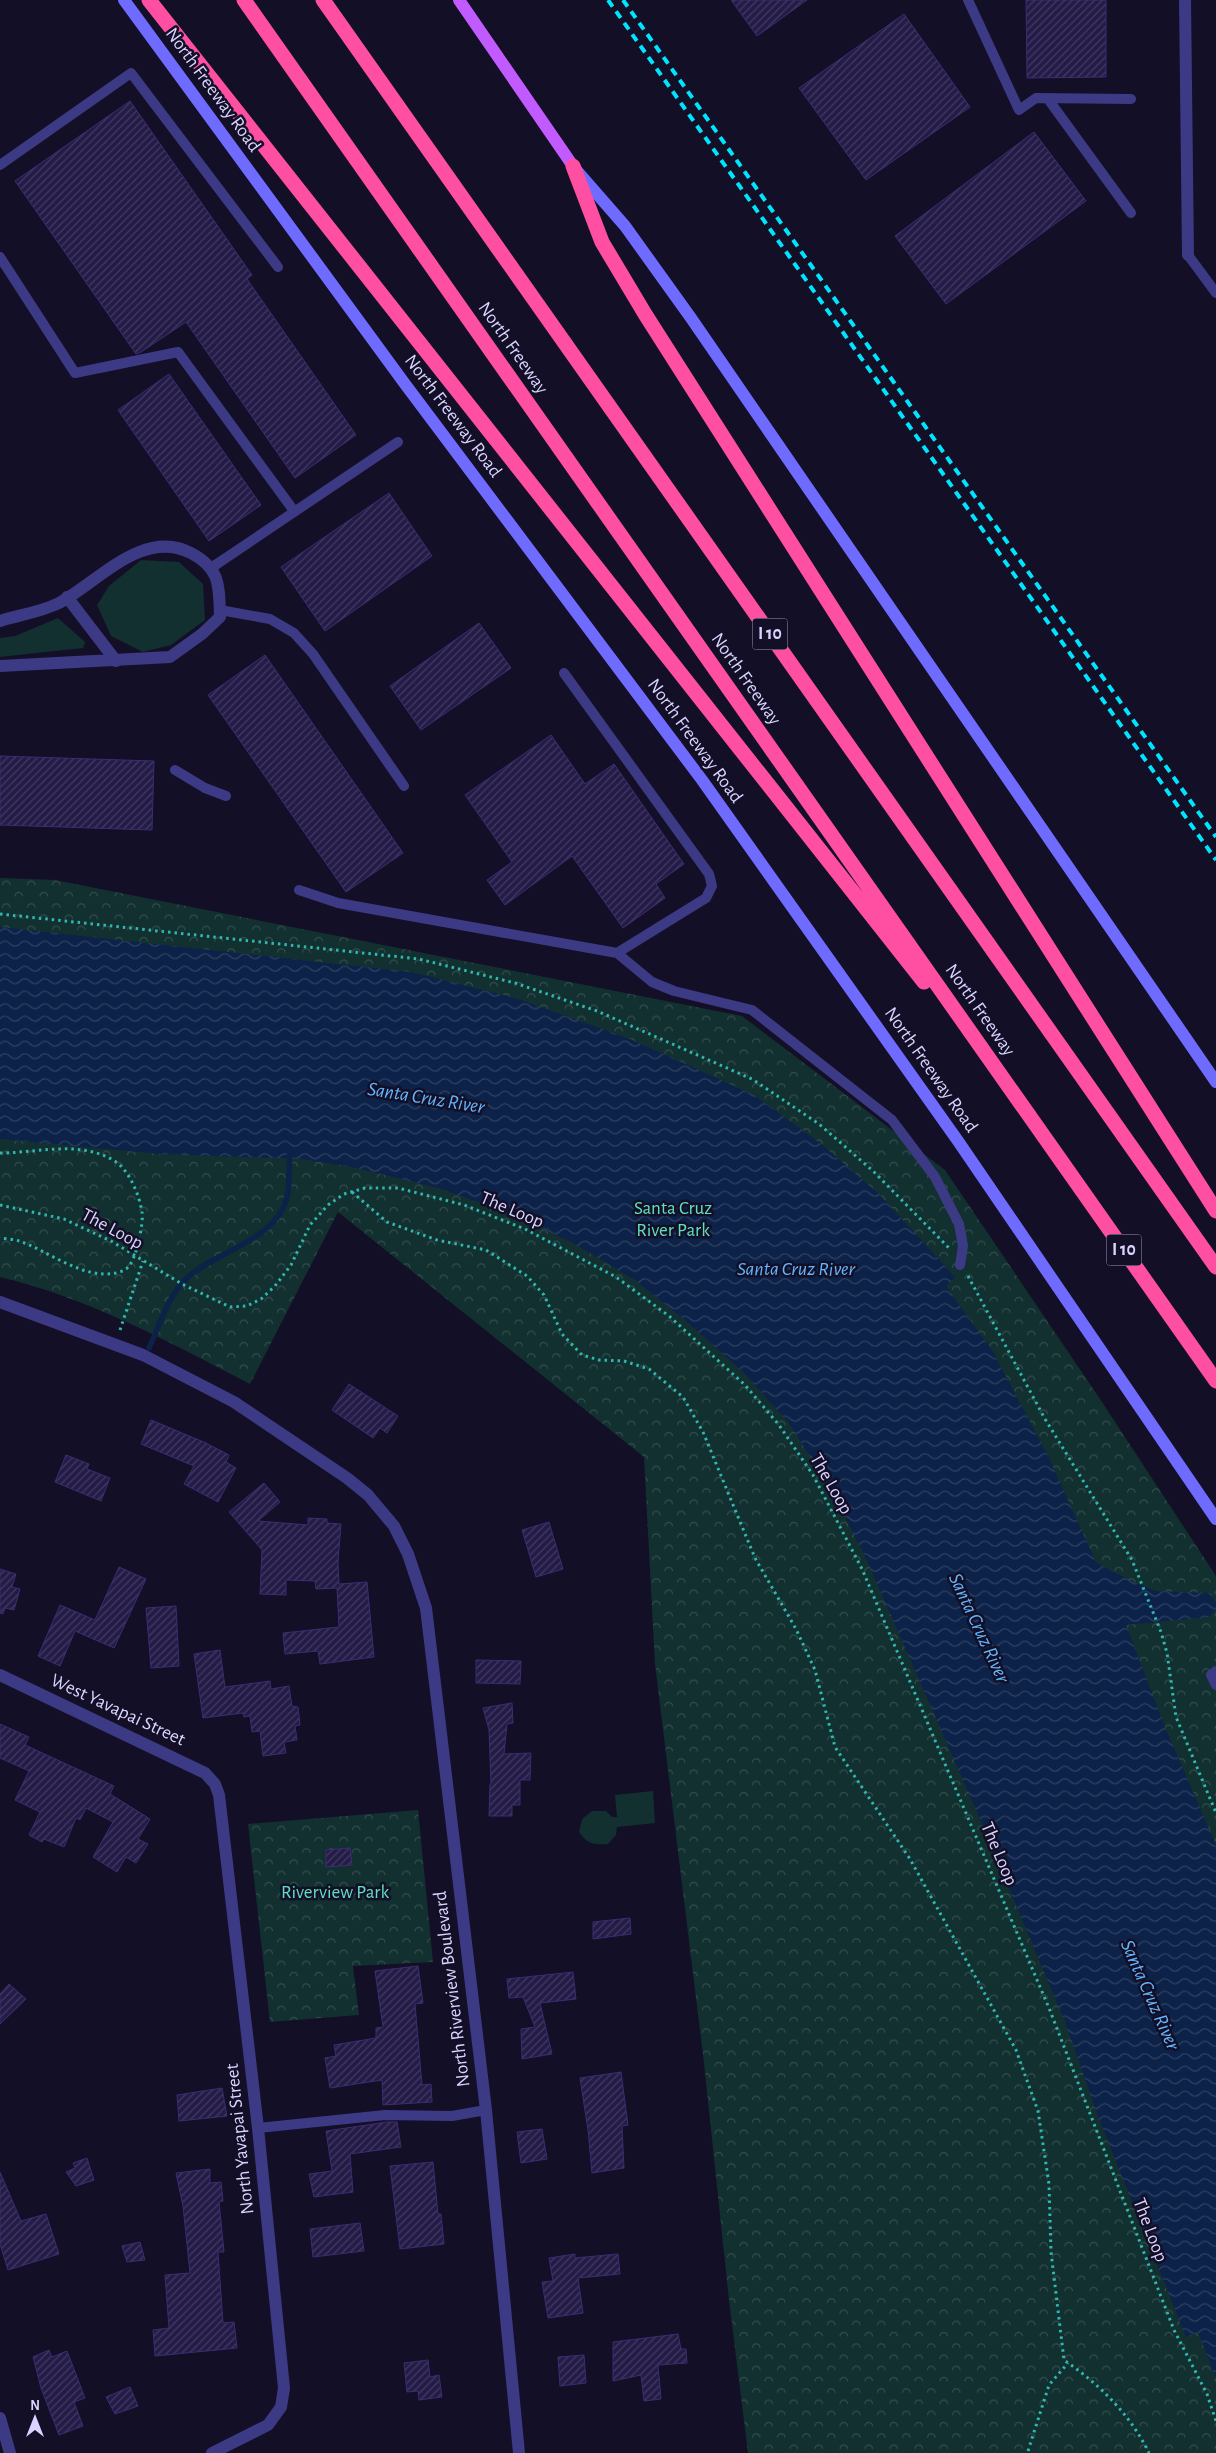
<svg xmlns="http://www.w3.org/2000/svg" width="1216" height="2453" font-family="'Alegreya Sans',sans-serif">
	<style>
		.green { fill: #12302f }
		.park { fill: url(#park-crowns) }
		.water { fill: url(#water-waves) }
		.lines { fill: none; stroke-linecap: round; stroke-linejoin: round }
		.stream { stroke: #0c2248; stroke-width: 5.5 }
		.building { fill: url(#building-hatch); stroke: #3b2d73 }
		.path { stroke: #2fb8b0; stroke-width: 3; stroke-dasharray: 2.5 4; stroke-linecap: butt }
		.service { stroke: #3d3a85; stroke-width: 10 }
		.minor { stroke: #3d3a85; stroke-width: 12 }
		.tertiary { stroke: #3d3a85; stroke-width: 12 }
		.secondary { stroke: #6f6bff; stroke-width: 12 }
		.primary { stroke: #c25bff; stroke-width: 12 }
		.motorway { stroke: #ff4fa3; stroke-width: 15 }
		.rail { stroke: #00e5ff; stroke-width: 4; stroke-dasharray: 8 6; stroke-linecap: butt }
		.labels { text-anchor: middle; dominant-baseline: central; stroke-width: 5; stroke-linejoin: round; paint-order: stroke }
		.shield { fill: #130f26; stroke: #9e99be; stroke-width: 1 }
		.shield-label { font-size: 18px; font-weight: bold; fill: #d9d4ff }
		.street-label { font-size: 19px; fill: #d9d4ff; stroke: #130f26 }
		.park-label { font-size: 19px; fill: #5fe0c0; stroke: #130f26 }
		.water-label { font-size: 20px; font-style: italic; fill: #62b6ff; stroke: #130f26 }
	</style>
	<defs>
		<pattern id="park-crowns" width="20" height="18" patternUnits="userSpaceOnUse" patternTransform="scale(1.25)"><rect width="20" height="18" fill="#12302f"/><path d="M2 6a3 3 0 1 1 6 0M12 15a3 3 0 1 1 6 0" fill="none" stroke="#344d4e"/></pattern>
		<pattern id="water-waves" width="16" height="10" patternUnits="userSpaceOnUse" patternTransform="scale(1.25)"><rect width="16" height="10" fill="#0c2248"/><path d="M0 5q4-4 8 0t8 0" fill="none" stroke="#2f4163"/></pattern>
		<pattern id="building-hatch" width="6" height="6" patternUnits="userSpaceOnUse" patternTransform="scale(1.25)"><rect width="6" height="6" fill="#241b47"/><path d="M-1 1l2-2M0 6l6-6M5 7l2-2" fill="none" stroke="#433b63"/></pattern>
	</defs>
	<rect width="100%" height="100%" fill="#130f26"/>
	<path class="green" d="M141 560 179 562 203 584 205 620 171 645 143 652 111 636 97 605 109 586Z
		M58 618 85 642 83 648 0 657V638L15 636Z
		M653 1791 655 1823 617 1827 616 1835 608 1844C594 1845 587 1844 579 1832L582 1819 592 1811H606L612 1817H617L615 1795Z"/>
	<path class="park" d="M0 878 55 880 742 1016 945 1170 1098 1396 1216 1576V2453H748L729 2300 704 2063 655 1664 644 1457 338 1212 250 1384C169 1342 89 1298 0 1277Z
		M418 1810 433 1962 353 1966 359 2015 270 2022 248 1824Z"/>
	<path class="water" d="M0 927 411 972 515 998 630 1039 754 1095 820 1143 879 1194 955 1277 946 1286 993 1352 1048 1456 1096 1562 1131 1581 1156 1591 1211 1593 1216 1604V1609L1209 1617 1126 1625 1165 1727 1216 1845V2378L1198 2332 1186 2337 1099 2119 1065 2022 980 1819 864 1554 833 1494 789 1423 743 1372 686 1321 635 1280 571 1242 507 1212 438 1188 352 1167 301 1159 159 1154 0 1139Z"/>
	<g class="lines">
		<path class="stream" d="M149 1348C159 1326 168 1297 185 1280 214 1251 277 1241 287 1197 290 1183 289 1166 290 1151"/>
	</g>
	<path class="building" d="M731 0H807L757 36Z
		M1026 0H1106V77L1027 78Z
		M904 14 970 107 866 180 799 88Z
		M130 101 252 275 247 279 356 435 295 478 186 322 141 352 136 354 15 181Z
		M1034 132 1086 201 946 304 895 236Z
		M169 374 261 505 209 541 118 410Z
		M389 493 432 556 325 631 281 567Z
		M479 623 511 668 421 730 390 686Z
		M265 655 403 853 346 892 208 695Z
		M551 735 585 784 614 764 684 864 656 884 665 898 623 928 572 856 505 905 487 880 512 862 465 795Z
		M0 756 154 761 152 830 0 825Z
		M349 1384 398 1416 387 1433 380 1428 373 1438 332 1410Z
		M151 1420 206 1443 229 1455 226 1462 236 1468 218 1502 184 1484 194 1466 141 1444Z
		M66 1455 89 1464 87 1469 110 1478 101 1501 55 1482Z
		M264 1483 280 1502 258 1521 308 1525V1518L327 1519V1523L341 1524 338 1561 339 1584 367 1582 374 1657 320 1664 318 1651 285 1654 283 1633 339 1627 337 1588 316 1589 315 1581 286 1580V1595L260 1594 262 1550 229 1512Z
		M549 1522 563 1569 536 1577 522 1530Z
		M119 1567 146 1579 114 1648 75 1631 60 1666 38 1656 60 1605 95 1620Z
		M0 1569 16 1574 12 1587 20 1589 14 1610 5 1608 3 1614 0 1613Z
		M176 1606 179 1666 151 1668 146 1608Z
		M220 1650 225 1687 270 1681 271 1689 289 1686 292 1706 298 1707 300 1725 295 1726 297 1740 284 1742 286 1753 263 1756 260 1731 252 1732 250 1716 244 1717 243 1713 203 1718 194 1654Z
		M476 1660 521 1661 520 1684 476 1683Z
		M512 1703 513 1723 507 1724 504 1754 531 1753 530 1780H520V1805H512V1816H489L490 1784H491L489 1730 483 1708Z
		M0 1724 29 1737 25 1745 114 1786 110 1794 150 1819 138 1839 148 1844 136 1863 126 1857 117 1872 93 1857 113 1822 86 1808 80 1820 76 1818 64 1847 44 1839 42 1842 29 1835 40 1812 15 1800 29 1771 0 1758Z
		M350 1848 352 1865 326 1867V1850Z
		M630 1918 631 1934 593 1939V1922Z
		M418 1966 423 2003 415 2004 422 2085 431 2084 432 2102 383 2105 382 2080 330 2088 325 2058 336 2056 334 2045 376 2038V2028L383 2027 375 1971Z
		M573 1972 576 1999 540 2003 552 2054 522 2059 521 2029 535 2027 523 1997 509 1998 507 1979Z
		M9 1984 26 1999 0 2024V1994Z
		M621 2072 628 2125 622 2126 624 2168 592 2173 588 2130 580 2078Z
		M222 2088 227 2116 179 2121 177 2095Z
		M387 2122H397L401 2147 350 2154 353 2192 314 2197 309 2174 332 2171 326 2131Z
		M542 2129 547 2159 521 2163 517 2132Z
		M87 2158 94 2180 76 2186 66 2172 75 2168 73 2163Z
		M433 2162 438 2214H441L444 2244 400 2249 390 2166Z
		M210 2169V2183L221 2182 223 2201 219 2202 224 2252H218L223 2323 234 2322 237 2348 155 2356 153 2330 169 2328 165 2275 190 2273 183 2206 176 2173Z
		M0 2172 21 2221 46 2214 59 2254 8 2270 0 2244Z
		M360 2223 364 2251 313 2257 310 2229Z
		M140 2242 145 2260 127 2262 122 2246Z
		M575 2254V2258L618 2254 620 2274 578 2278 583 2313 548 2318 542 2282 553 2281 549 2258Z
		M678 2334 681 2349H686L687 2363 658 2365 661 2399 644 2401 641 2375 613 2381V2342Z
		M49 2350 52 2357 67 2351 85 2398 74 2402 83 2426 59 2435 41 2388 33 2357Z
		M584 2355 586 2383 560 2386 558 2357Z
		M428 2360 430 2377 439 2375 442 2397 419 2400 418 2391 407 2392 404 2363Z
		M130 2387 138 2406 115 2414 106 2397Z"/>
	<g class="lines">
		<path class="path" d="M0 914 419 959 515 983 597 1011 752 1079 819 1124 873 1171 949 1248
			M0 1153C37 1153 78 1140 113 1160 129 1169 139 1194 142 1212 144 1222 136 1263 126 1269 124 1271 118 1272 116 1273 83 1280 47 1250 19 1241 13 1239 6 1239 0 1238
			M352 1192 387 1222 437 1240 486 1250 527 1276 544 1295 562 1334 582 1355 599 1360 624 1361 649 1369 683 1397 703 1432 755 1558 796 1629 815 1670 835 1747 910 1859 1016 2050 1038 2111 1049 2184 1051 2252 1064 2360C1099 2384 1130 2414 1149 2453
			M0 1205 64 1219 111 1241 182 1284 230 1307 247 1306 261 1299 275 1286 291 1265 310 1225 328 1205 344 1194 365 1188H398L464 1205 525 1229 616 1277 669 1316 745 1385 779 1425 813 1475 862 1569 1049 2008 1174 2330 1207 2394 1216 2421
			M968 1276 1045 1419 1132 1560 1161 1632 1167 1653 1176 1717 1216 1813
			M120 1330 143 1261
			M1028 2451 1049 2385 1068 2363"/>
		<path class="service" d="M968 0 1019 110 1036 98 1131 99
			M1048 99 1131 213
			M0 165 131 73 278 267
			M1188 255 1216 293
			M0 257 75 373 178 352 294 511
			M211 568 398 442
			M220 610 270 619 294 633 313 654 404 786
			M175 770 205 788 226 796
			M299 890 338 903 617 953 706 898 712 886 709 874 564 673
			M617 953 652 982 674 991 752 1010 892 1120 935 1177 959 1224 963 1246 960 1265
			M1216 1671 1211 1675 1216 1685
			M258 2128 385 2115 452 2116 486 2110"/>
		<path class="minor" d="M1185 0 1188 255
			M67 597 116 661
			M0 621C19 615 41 612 59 603 98 582 143 528 191 553 221 569 219 586 220 617L202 634 170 657 0 666
			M0 1675 205 1773 215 1784 219 1795 258 2128 284 2388 281 2407 268 2425 212 2453
			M0 2418 10 2453"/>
		<path class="tertiary" d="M0 1302 143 1355 234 1402 347 1478 368 1495 394 1526 408 1554 426 1608 486 2110 519 2453"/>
		<path class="secondary" d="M124 0 405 384 702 780 958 1141 1216 1519
			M577 171 625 226 691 318 1216 1082"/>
		<path class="primary" d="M459 0 573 166"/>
		<path class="motorway" d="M149 0 924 982
			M244 0 1216 1381
			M323 0 1216 1267
			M573 166 602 242 645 314 1216 1211"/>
		<path class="rail" d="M608 0 1216 860
			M623 0 1216 837"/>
	</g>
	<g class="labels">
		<g class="shield">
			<rect x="752.5" y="618.5" width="35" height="31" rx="4"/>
			<rect x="1106.5" y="1234.5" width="35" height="31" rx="4"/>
		</g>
		<g class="shield-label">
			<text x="770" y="634">I 10</text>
			<text x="1124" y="1250">I 10</text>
		</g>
		<g class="street-label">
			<text transform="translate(213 90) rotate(54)">North Freeway Road</text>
			<text transform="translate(513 348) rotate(55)">North Freeway</text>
			<text transform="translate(453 416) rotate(53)">North Freeway Road</text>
			<text transform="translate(746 679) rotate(55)">North Freeway</text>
			<text transform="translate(695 741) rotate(54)">North Freeway Road</text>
			<text transform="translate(980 1010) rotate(55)">North Freeway</text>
			<text transform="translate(931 1070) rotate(55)">North Freeway Road</text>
			<text transform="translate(512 1210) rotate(23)">The Loop</text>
			<text transform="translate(112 1229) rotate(28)">The Loop</text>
			<text transform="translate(831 1484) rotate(60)">The Loop</text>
			<text transform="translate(118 1710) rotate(25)">West Yavapai Street</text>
			<text transform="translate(999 1854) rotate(67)">The Loop</text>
			<text transform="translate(452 1989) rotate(-97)">North Riverview Boulevard</text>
			<text transform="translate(240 2139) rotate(-96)">North Yavapai Street</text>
			<text transform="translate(1150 2230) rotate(69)">The Loop</text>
		</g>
		<g class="park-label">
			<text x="673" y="1208">Santa Cruz<tspan x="673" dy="22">River Park</tspan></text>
			<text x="335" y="1892">Riverview Park</text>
		</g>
		<g class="water-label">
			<text transform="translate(426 1098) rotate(9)">Santa Cruz River</text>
			<text x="796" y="1269">Santa Cruz River</text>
			<text transform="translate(979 1628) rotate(65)">Santa Cruz River</text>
			<text transform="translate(1150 1995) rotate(66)">Santa Cruz River</text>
		</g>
	</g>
	<g transform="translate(35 2418)" stroke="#130f26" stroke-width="4" paint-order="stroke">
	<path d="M0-4L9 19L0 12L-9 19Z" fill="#d9d4ff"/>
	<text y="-8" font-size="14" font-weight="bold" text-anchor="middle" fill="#d9d4ff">N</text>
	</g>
</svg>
